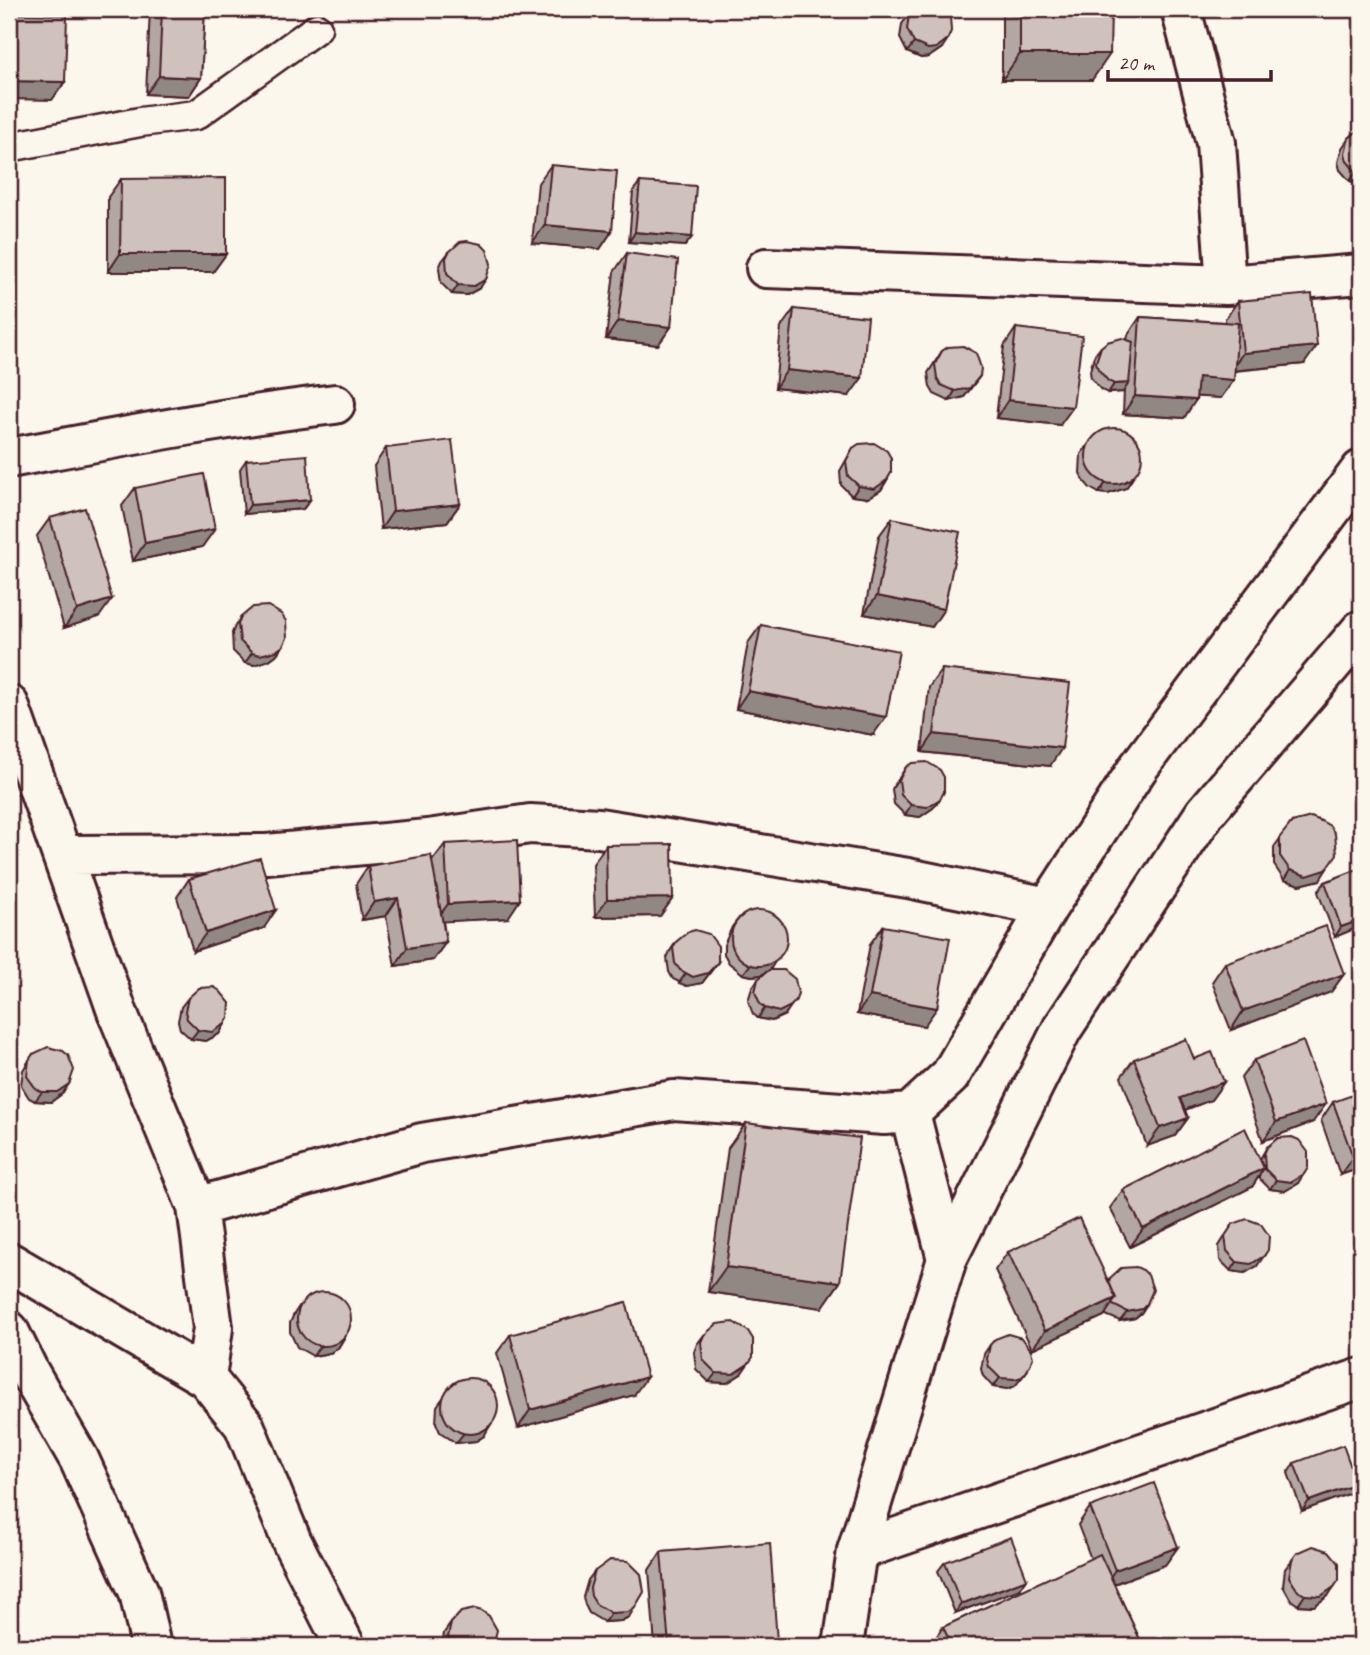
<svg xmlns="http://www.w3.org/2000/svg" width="1370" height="1655" font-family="Caveat,sans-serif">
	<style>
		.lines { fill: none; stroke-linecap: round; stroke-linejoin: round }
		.lane-casing { stroke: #4a1f2b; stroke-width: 33 }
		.street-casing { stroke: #4a1f2b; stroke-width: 44 }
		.secondary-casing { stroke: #4a1f2b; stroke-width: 44 }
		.lane { stroke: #fbf7ec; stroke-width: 28 }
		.street { stroke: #fbf7ec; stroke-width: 38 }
		.secondary { stroke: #fbf7ec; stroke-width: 38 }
		.wall { fill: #b2a7a2; stroke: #4a1f2b; stroke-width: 2 }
		.shaded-wall { fill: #918884; stroke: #4a1f2b; stroke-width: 2 }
		.building { fill: #cfc2bc; stroke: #4a1f2b; stroke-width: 2 }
	</style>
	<rect width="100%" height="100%" fill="#fbf7ec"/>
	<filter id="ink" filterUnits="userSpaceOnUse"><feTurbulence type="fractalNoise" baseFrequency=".0143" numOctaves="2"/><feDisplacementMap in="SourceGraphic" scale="14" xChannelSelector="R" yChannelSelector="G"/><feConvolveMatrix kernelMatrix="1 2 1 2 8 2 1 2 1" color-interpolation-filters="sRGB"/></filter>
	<g filter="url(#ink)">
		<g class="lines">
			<g class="lane-casing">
				<path id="lane" d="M9 147 140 122 196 115 317 28"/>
			</g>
			<g class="street-casing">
				<path id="street" d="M1181 9 1216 143 1226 285 1361 274
					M766 268 1226 285
					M9 458C117 438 225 417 335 404
					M9 705 118 1014 197 1207 213 1328 206 1378 244 1425 292 1542 345 1646
					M63 855 267 854 428 839 530 824 599 828 748 852 908 878 1048 907
					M910 1113 947 1259
					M197 1207 422 1143 674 1100 884 1115 910 1113 950 1076 1048 907 1138 768 1361 470
					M9 1262 206 1378
					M9 1331 29 1372 79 1459 139 1592 151 1646
					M857 1551 1361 1378"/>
			</g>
			<g class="secondary-casing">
				<path id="secondary" d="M843 1646 857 1551 947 1259 1062 1029 1205 813 1361 630"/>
			</g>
			<use href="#lane" class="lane"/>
			<use href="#street" class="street"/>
			<use href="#secondary" class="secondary"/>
		</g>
		<path class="wall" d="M150 9H205L201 78 189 96 146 94Z
			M1002 9H1111L1092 80H1002Z
			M909 15 942 48 929 57 921 58 907 52 900 38 902 24Z
			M1361 128V184L1350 181 1340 170 1338 162 1342 148 1349 138Z
			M551 165 612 231 600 249 532 243 538 183Z
			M121 179 226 254 213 272H108V197Z
			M640 182 692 237 685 246 629 242 633 191Z
			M449 252 480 288 467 295 452 294 441 283 439 268 442 261Z
			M627 253 671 327 658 345 606 339 614 272Z
			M1238 301 1304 364 1234 371 1221 398 1197 396 1184 418 1123 414 1124 390 1123 392 1108 393 1101 390 1091 378 1090 371 1094 356 1101 347 1127 340 1128 335 1140 317 1225 322V319Z
			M794 309 849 396 775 388 781 327Z
			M1016 328 1060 425 996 418 1004 346Z
			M942 351 980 376 964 397 949 401 934 394 930 387 928 373Z
			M1088 445 1132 479 1126 488 1108 494 1099 493 1090 488 1084 481 1080 473 1081 454Z
			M386 448 460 504 447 522 381 529 374 466Z
			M853 448 887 480 881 490 868 498 852 496 841 485 840 471Z
			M246 460 310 500 303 509 244 514 240 469Z
			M135 488 202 547 133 561 122 506Z
			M50 518 99 617 64 628 37 536Z
			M892 518 944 609 932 627 864 614 879 536Z
			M241 617 283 646 276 655 269 660 254 665 245 663 233 651 232 633 235 626Z
			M761 625 873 735 736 709 748 643Z
			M942 669 1050 766 922 752 929 687Z
			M906 767 940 799 933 808 920 817 905 815 894 804 892 789Z
			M1292 822 1320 880 1300 885 1284 880 1274 865V847Z
			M445 844 508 918 443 921 446 942 433 960 395 966 386 916 362 920 356 884 368 866 432 861Z
			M606 845 673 898 660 916 595 917 593 864Z
			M1361 868V926L1335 937 1318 892 1325 882Z
			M189 879 264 928 193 951 177 897Z
			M739 918 770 970 761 975 752 976 743 974 729 963 724 954V945L732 927Z
			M883 926 924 1026 857 1014 870 944Z
			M676 942 718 962 702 983 687 986 673 979 669 972 667 958 670 951Z
			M1225 963 1344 974 1331 992 1231 1030 1212 982Z
			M758 979 785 1015 772 1021 758 1018 753 1014 748 1001 752 988Z
			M188 998 225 1024 219 1034 206 1041 191 1039 180 1029 178 1021 181 1007Z
			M33 1054 63 1093 51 1102 35 1101 29 1098 21 1085 23 1070Z
			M1134 1059H1194L1224 1082 1211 1100 1185 1110 1188 1118 1175 1136 1147 1146 1121 1077Z
			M1254 1060 1313 1122 1263 1141 1241 1078Z
			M1333 1102 1361 1168 1340 1175 1321 1120Z
			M746 1123 840 1282 822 1308 708 1292 728 1148Z
			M1267 1147 1298 1183 1285 1191 1270 1189 1259 1178V1176L1252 1187 1130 1247 1110 1208 1123 1190 1260 1159Z
			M1233 1224 1257 1266 1245 1273 1231 1271 1220 1260 1219 1246Z
			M1008 1252 1108 1280 1110 1278 1147 1304 1141 1313 1135 1318 1120 1321 1106 1315V1313L1104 1316 1032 1349 995 1270Z
			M300 1305 344 1338 338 1348 330 1353 313 1356 297 1347 290 1332V1323L294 1314Z
			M510 1335 634 1395 518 1428 497 1353Z
			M704 1335 741 1374 727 1383 709 1382 696 1369 694 1352 697 1344Z
			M990 1345 1027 1371 1015 1386 1008 1389 993 1387 983 1376 981 1369 984 1354Z
			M454 1383 484 1436 476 1441 456 1443 440 1432 436 1423 437 1406Z
			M1294 1463 1357 1484 1351 1493 1302 1511 1288 1473Z
			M1090 1507 1178 1547 1165 1565 1114 1584 1143 1646H930L943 1627 1091 1559 1078 1525Z
			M661 1552 775 1646H655L649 1570Z
			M1292 1560 1328 1596 1314 1606 1298 1605 1291 1600 1283 1586 1285 1569Z
			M945 1562 1020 1589 955 1613 938 1571Z
			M595 1571 629 1617 621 1621 604 1622 589 1613 585 1605 583 1597 588 1580Z
			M451 1623 493 1646H442L444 1633Z"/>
		<path class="shaded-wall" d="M948 39 942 48 929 57 921 58 907 52 914 43Z
			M1020 54H1110L1092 80H1002Z
			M159 76 201 78 189 96 146 94Z
			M9 81 65 82 52 100 9 99Z
			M1356 172 1361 173V184L1350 181Z
			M545 225 612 231 600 249 532 243Z
			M635 232 692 237 685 246 629 242Z
			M120 254H226L213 272H108Z
			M486 279 480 288 467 295 452 294 458 285Z
			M618 321 671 327 658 345 606 339Z
			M1317 346 1304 364 1230 371 1243 353Z
			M787 370 862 378 849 396 775 388Z
			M980 376 964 397 949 401 955 391Z
			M1198 377 1234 380 1221 398 1185 396Z
			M1129 383 1123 392 1108 393 1114 384Z
			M1135 396 1196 400 1184 418 1123 414Z
			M1008 400 1073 407 1060 425 996 418Z
			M1132 479 1126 488 1108 494 1099 493 1105 484Z
			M887 480 881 490 868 498 852 496 859 486Z
			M310 500 303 509 244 514 250 505Z
			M460 504 447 522 381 529 393 511Z
			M215 529 202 547 133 561 145 543Z
			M877 596 944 609 932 627 864 614Z
			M112 599 99 617 64 628 77 610Z
			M283 646 276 655 269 660 254 665 245 663 252 653Z
			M748 691 886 717 873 735 736 709Z
			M934 734 1062 748 1050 766 922 752Z
			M940 799 933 808 920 817 905 815 911 805Z
			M1290 870H1326L1320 880 1300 885 1284 880Z
			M398 898 386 916 362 920 374 902Z
			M673 898 660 916 595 917 607 899Z
			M520 900 508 918 435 922 448 904Z
			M276 910 264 928 193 951 206 933Z
			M1361 920V926L1335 937 1341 927Z
			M446 942 433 960 395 966 407 948Z
			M776 960 770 970 761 975 752 976 743 974 750 965Z
			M718 962 702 983 687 986 679 983 686 973Z
			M1344 974 1331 992 1231 1030 1243 1011Z
			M870 996 937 1008 924 1026 857 1014Z
			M791 1006 785 1015 772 1021 758 1018 765 1008Z
			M225 1024 219 1034 206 1041 191 1039 198 1030Z
			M1224 1082 1211 1100 1168 1116 1180 1098Z
			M69 1084 63 1093 51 1102 35 1101 42 1092Z
			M1326 1104 1313 1122 1263 1141 1276 1122Z
			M1188 1118 1175 1136 1147 1146 1160 1128Z
			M1361 1154V1168L1340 1175 1353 1157Z
			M1264 1168 1252 1187 1130 1247 1143 1229Z
			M1304 1174 1298 1183 1285 1191 1270 1189 1276 1180Z
			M1264 1256 1257 1266 1245 1273 1231 1271 1237 1262Z
			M726 1267 840 1282 822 1308 708 1292Z
			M1116 1298 1104 1316 1032 1349 1045 1331Z
			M1147 1304 1141 1313 1135 1318 1120 1321 1127 1312Z
			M344 1338 338 1348 330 1353 313 1356 319 1347Z
			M748 1364 741 1374 727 1383 709 1382 716 1373Z
			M1027 1371 1015 1386 1008 1389 993 1387 1000 1378Z
			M647 1377 634 1395 518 1428 530 1410Z
			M490 1426 484 1436 476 1441 456 1443 463 1434Z
			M1357 1484 1351 1493 1302 1511 1309 1501Z
			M1178 1547 1165 1565 1102 1588 1115 1570Z
			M1027 1579 1020 1589 955 1613 961 1604Z
			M1334 1587 1328 1596 1314 1606 1298 1605 1305 1595Z
			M635 1607 629 1617 621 1621 604 1622 611 1613Z
			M777 1642 775 1646H729Z"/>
		<path class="building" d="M162 9H205L201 78 159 76Z
			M915 9H943L950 16 951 31 948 39 936 48 928 49 914 43 907 29 909 15Z
			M1020 9H1111L1110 54H1020Z
			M9 14 67 15 65 82 9 81Z
			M1361 128V173L1356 172 1347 161 1345 153 1349 138Z
			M551 165 617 171 612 231 545 225Z
			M226 178V254H120L121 179Z
			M640 182 696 186 692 237 635 232Z
			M467 241 481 244 487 250 491 264 486 279 474 286 458 285 447 273 446 258 449 252 460 242Z
			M627 253 678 260 671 327 618 321Z
			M1312 294 1317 346 1243 353 1238 301Z
			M794 309 868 317 862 378 787 370Z
			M1140 317 1238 323 1234 380 1198 377 1196 400 1135 396Z
			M1016 328 1082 336 1073 407 1008 400Z
			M1122 338 1133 342 1129 383 1114 384 1108 381 1098 369 1096 362 1101 347 1107 342Z
			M963 346 976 353 981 368 980 376 970 388 955 391 941 385 937 378 935 364 942 351 948 347Z
			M1086 456a28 28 0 1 1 56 0a28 28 0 1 1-56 0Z
			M452 440 460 504 393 511 386 448Z
			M874 443 887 451 891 458V473L887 480 874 489 859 486 848 476 846 461 853 448 859 444Z
			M307 455 310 500 250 505 246 460Z
			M204 474 215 529 145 543 135 488Z
			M85 508 112 599 77 610 50 518Z
			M892 518 960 532 944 609 877 596Z
			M268 606 281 614 286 621 287 638 283 646 276 651 260 655 252 653 240 641 238 624 241 617 253 607Z
			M761 625 899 651 886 717 748 691Z
			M942 669 1070 683 1062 748 934 734Z
			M927 762 940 770 944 777V792L940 799 927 807 911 805 901 795 899 780 906 767 912 763Z
			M1311 817 1321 821 1330 826 1335 834 1337 854 1326 870 1307 876 1290 870 1280 856V837L1292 822Z
			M517 840 520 900 448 904 445 844Z
			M672 844 673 898 607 899 606 845Z
			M431 855 446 942 407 948 398 898 374 902 368 866Z
			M260 858 276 910 206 933 189 879Z
			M1361 868V920L1341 927 1325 882Z
			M731 938a28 28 0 1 1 56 0a28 28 0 1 1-56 0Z
			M883 926 950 938 937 1008 870 996Z
			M1326 926 1344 974 1243 1011 1225 963Z
			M695 930 709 934 718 946V962L708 973 693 977 680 970 675 963 673 948 676 942 688 932Z
			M769 970H784L795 979 798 993 796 1000 791 1006 779 1012 765 1008 760 1004 755 992 758 979Z
			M214 987 220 991 230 1003 229 1017 225 1024 212 1032 198 1030 187 1019 185 1011 188 998 199 988Z
			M1186 1039 1194 1059 1212 1052 1224 1082 1180 1098 1188 1118 1160 1128 1134 1059Z
			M1303 1041 1326 1104 1276 1122 1254 1060Z
			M48 1047 63 1051 68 1055 74 1070 69 1084 57 1092H42L36 1089 27 1076 29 1060 33 1054Z
			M1361 1092V1154L1353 1157 1333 1102Z
			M746 1123 860 1138 840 1282 726 1267Z
			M1245 1128 1264 1168 1143 1229 1123 1190Z
			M1292 1137 1299 1140 1308 1152V1168L1304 1174 1291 1182 1276 1180 1265 1169 1264 1154 1267 1147 1278 1138Z
			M1079 1218 1116 1298 1045 1331 1008 1252Z
			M1247 1219 1261 1224 1269 1236 1268 1250 1264 1256 1251 1264 1237 1262 1227 1251 1225 1236 1233 1224Z
			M1136 1267 1143 1270 1148 1275 1153 1290 1147 1304 1142 1309 1127 1312 1113 1305 1112 1303 1116 1298 1109 1282 1110 1278 1121 1268Z
			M297 1319a27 27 0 1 1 54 0a27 27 0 1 1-54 0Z
			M626 1302 647 1377 530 1410 510 1335Z
			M733 1322 748 1331 753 1339V1357L748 1364 733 1374 716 1373 703 1360 701 1342 704 1335 717 1324Z
			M1008 1334 1022 1338 1031 1350 1033 1358 1027 1371 1022 1377 1015 1379 1000 1378 989 1367 987 1359 990 1345 995 1339Z
			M442 1406a28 28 0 1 1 56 0a28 28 0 1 1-56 0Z
			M1343 1445 1357 1484 1309 1501 1294 1463Z
			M1154 1483 1178 1547 1115 1570 1090 1507Z
			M1011 1537 1027 1579 961 1604 945 1562Z
			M770 1543 777 1642 729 1646H669L661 1552Z
			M1313 1546 1329 1551 1339 1563V1580L1334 1587 1321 1596 1305 1595 1298 1591 1289 1577 1292 1560 1297 1553Z
			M1100 1554 1143 1646H952L943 1627Z
			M610 1560 628 1561 641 1574 644 1592 635 1607 628 1612 611 1613 596 1604 591 1596 590 1588 595 1571Z
			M475 1609 482 1611 489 1616 497 1630 493 1646H452L448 1637 451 1623 461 1612Z"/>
	</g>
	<rect width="1370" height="1655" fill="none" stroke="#fbf7ec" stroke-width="35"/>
	<rect x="18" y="18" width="1335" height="1620" fill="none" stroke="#4a1f2b" stroke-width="2.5" filter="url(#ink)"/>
	<path d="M1108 70v10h163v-10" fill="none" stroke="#4a1f2b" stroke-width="3.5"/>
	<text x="1118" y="70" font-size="21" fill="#4a1f2b" stroke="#fbf7ec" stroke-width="5" paint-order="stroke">20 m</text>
</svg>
